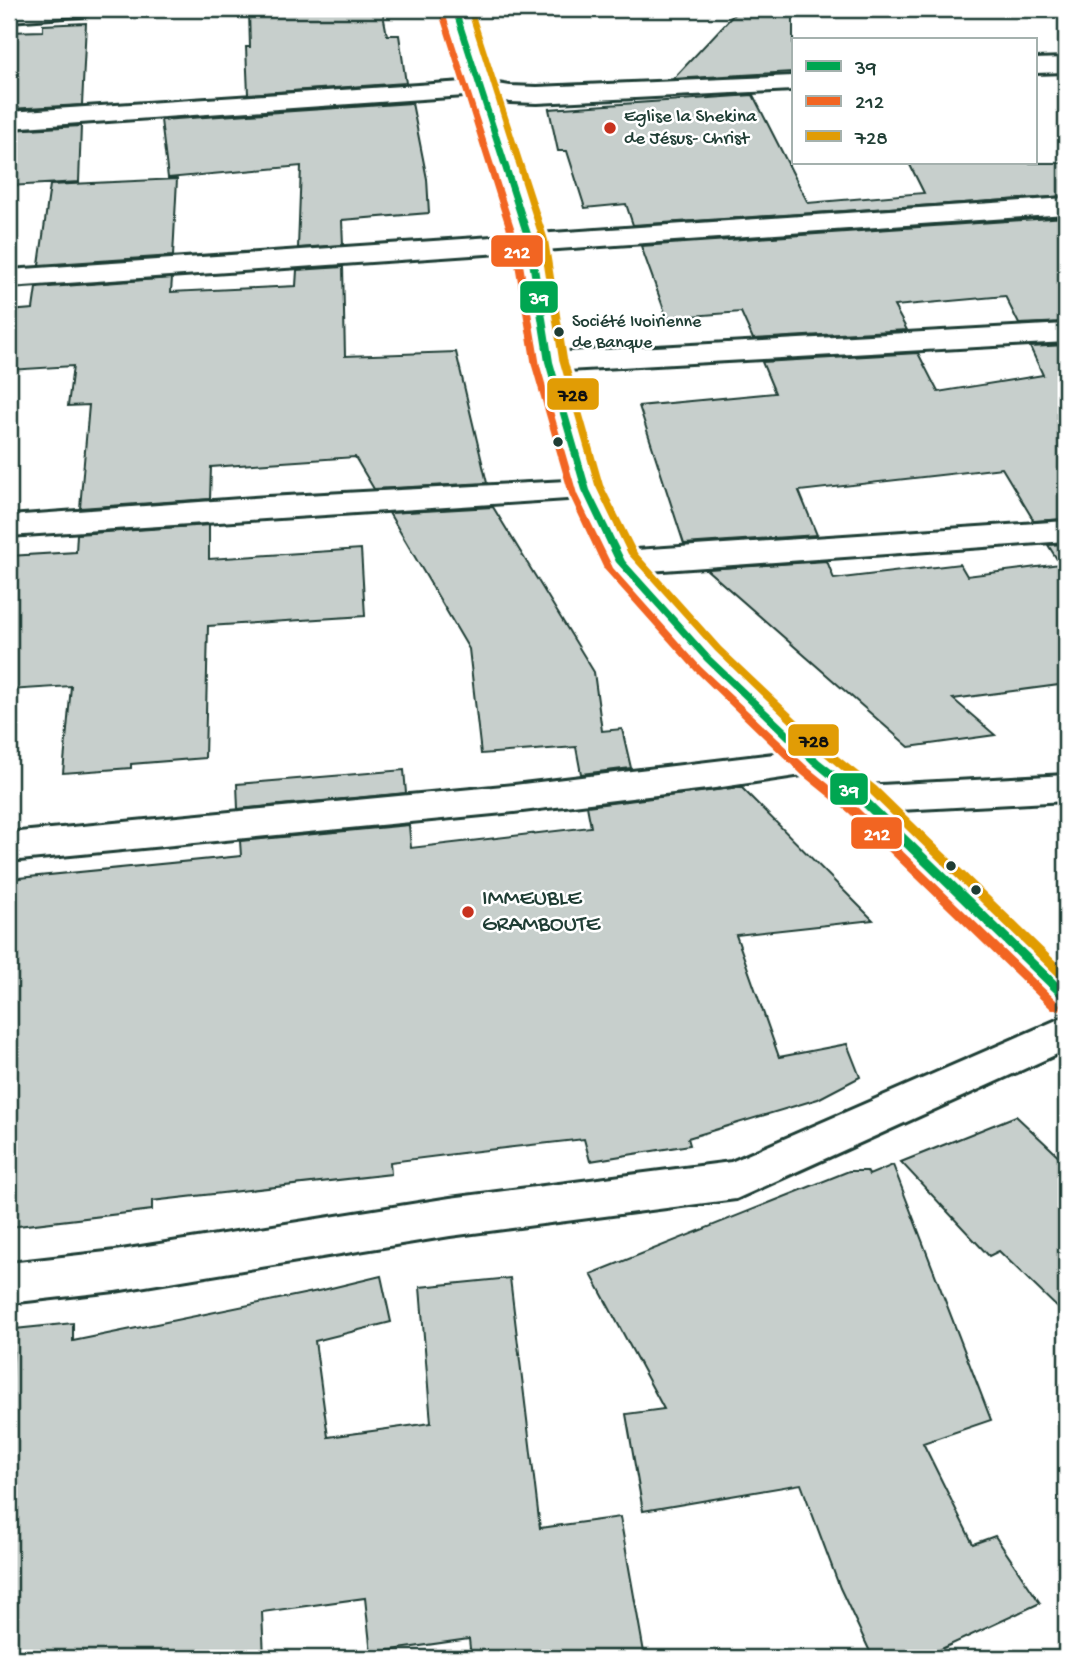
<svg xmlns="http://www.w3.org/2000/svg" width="1075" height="1667" font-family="'Gochi Hand',sans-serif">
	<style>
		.building { fill: #c7cfcc; stroke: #1f3d34; stroke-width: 2 }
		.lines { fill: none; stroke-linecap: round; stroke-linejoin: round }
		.street-casing { stroke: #1f3d34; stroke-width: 6 }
		.secondary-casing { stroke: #1f3d34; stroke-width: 6 }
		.street { fill: #fff; fill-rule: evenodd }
		.secondary { fill: #fff; fill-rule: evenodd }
		.bus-1-casing { stroke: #fff; stroke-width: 6 }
		.bus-2-casing { stroke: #fff; stroke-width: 6 }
		.bus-3-casing { stroke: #fff; stroke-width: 6 }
		.bus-1 { fill: #00a651; fill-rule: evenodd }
		.bus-2 { fill: #f26522; fill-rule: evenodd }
		.bus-3 { fill: #e19c05; fill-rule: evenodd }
		.poi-dot { fill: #c8321e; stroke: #fff; stroke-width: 2.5 }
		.bus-dot { fill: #1f3d34; stroke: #fff; stroke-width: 2.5 }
		.labels { text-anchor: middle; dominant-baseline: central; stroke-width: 5; stroke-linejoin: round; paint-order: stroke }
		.far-bus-label { font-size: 18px; fill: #1f3d34; stroke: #fff; text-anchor: start }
		.far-poi-label { font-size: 19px; fill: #1f3d34; stroke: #fff; text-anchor: start }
		.poi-label { font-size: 23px; fill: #1f3d34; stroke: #fff; text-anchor: start }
		.line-badge { stroke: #fff; stroke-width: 2.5 }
		.badge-label { font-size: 19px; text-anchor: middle; font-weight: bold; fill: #fff }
		.pale-badge-label { font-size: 19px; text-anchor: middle; font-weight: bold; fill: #111 }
	</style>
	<rect width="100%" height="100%" fill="#fff"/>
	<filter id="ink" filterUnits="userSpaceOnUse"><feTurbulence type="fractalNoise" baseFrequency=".0143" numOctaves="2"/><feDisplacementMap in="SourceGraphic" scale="14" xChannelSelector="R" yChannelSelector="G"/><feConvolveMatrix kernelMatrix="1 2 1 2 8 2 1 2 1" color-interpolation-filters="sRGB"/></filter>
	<g filter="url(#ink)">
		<path class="building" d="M288 9H382L387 35H399L406 83 248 94 246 47H250L249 11Z
			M739 9H793V72L673 79Z
			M86 23 82 105 9 109V32L43 31V25Z
			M753 95 808 203 924 193 909 163H1066V196L633 225 626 204 585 208 567 151H558L549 109Z
			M412 103 427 179 429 213 342 220 343 245 298 248 301 166 168 178 161 120Z
			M81 126 79 182 9 186V130Z
			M177 179 173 256 39 265 50 185Z
			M1066 217V322L1019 324 1005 296 894 306 907 330 753 339 741 312 667 318 641 246Z
			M343 267 345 356 456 352 487 483 374 489 355 457 211 467 210 499 80 508 89 405 68 406 73 366 9 370V311L33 309 36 288 172 278 171 292 296 286 297 270Z
			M1066 345V519L1034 521 1002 468 799 491 817 535 684 544 639 406 775 393 762 362 918 353 938 392 1043 375 1030 347Z
			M493 507 594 672 602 731 622 729 631 768 581 774 576 747 481 754 469 649 389 513Z
			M209 525V559L361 549 365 616 208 626 205 758 131 764V768L63 773 71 686 9 690V556L76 552 77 534Z
			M1066 544V684L953 699 995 735 909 747 706 569 827 561 834 579 960 564 967 576 1060 564 1048 545Z
			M404 770 406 793 238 809 237 784Z
			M741 787 873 920 736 935 779 1057 847 1044 860 1077 818 1099 688 1138 690 1145 590 1161 584 1139 470 1152 390 1162 391 1174 152 1201V1210L9 1227V879L241 856 240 841 409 825 411 848 591 827 587 806Z
			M1016 1116 1066 1163V1316L999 1251 989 1256 901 1162Z
			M893 1165 991 1420 923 1443 973 1544 995 1536 1040 1603 922 1658H873L840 1588 801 1484 643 1511 626 1414 664 1409 591 1274 849 1171H867L869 1175Z
			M381 1276 391 1322 315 1341 328 1437 431 1423 420 1287 510 1278 540 1528 620 1517 645 1658H471L469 1639 371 1653 365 1598 262 1612 264 1658H9V1430L15 1329 73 1323V1341L323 1290Z"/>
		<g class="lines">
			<g class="street-casing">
				<path id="street" d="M9 9H92L88 14 80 16 9 21Z
					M1066 58V72L1035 73V59Z
					M793 76V90L537 103 510 102 479 95 9 128V112L479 81 510 86 537 87Z
					M1066 198V214L9 287V270Z
					M1066 324V342L549 371 538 368 534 362 538 356 549 353Z
					M586 480 597 483 602 490 597 497 9 536V516L268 497Z
					M1066 521V541L621 573 609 569 604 562 609 555 621 551Z
					M816 749 829 753 835 762 829 771 715 788 514 812 9 861V833L514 785Z
					M1066 775V801L862 812 849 808 843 799 849 790 862 786Z
					M1066 1016V1050L736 1199 450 1236 115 1291 9 1303V1263L115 1251 450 1198 731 1162Z"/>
			</g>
			<g class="secondary-casing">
				<path id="secondary" d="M443 9H467L544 243 564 362 602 490 636 558 720 651 829 753 875 790 1066 972V1013L1051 1008 849 808 803 771 696 667 604 562 570 490 534 362 516 243Z"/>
			</g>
			<use href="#street" class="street"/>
			<use href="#secondary" class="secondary"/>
			<g class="bus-1-casing">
				<path id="bus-1" d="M452 9H458L534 243 553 362 590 490 625 561 711 657 820 760 866 796 1066 990V1001L1062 1000 858 802 812 764 705 661 616 562 582 490 545 362 526 243Z"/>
			</g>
			<g class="bus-2-casing">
				<path id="bus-2" d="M442 11 445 13 520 246 540 366 577 494 613 568 701 667 810 769 857 807 1060 1004 1062 1007 1060 1010H1052L849 813 802 775 695 671 604 569 569 494 532 366 512 246 439 13Z"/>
			</g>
			<g class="bus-3-casing">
				<path id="bus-3" d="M467 9H473L548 240 567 359 603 485 637 553 721 647 829 749 876 786 1066 971V982L1062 981 868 792 821 753 715 651 628 554 595 485 559 359 540 240Z"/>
			</g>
			<use href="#bus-1" class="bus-1"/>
			<use href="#bus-2" class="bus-2"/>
			<use href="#bus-3" class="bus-3"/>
		</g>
	</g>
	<g class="poi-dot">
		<circle cx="610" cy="128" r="7"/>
		<circle cx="468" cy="912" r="7"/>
	</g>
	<g class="bus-dot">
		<circle cx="559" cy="332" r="6"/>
		<circle cx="558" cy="442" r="6"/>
		<circle cx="951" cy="866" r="6"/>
		<circle cx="976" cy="890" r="6"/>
	</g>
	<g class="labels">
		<g class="far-bus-label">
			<text x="572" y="322">Société Ivoirienne<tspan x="572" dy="21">de Banque</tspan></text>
		</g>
		<g class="far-poi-label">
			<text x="624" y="117">Eglise la Shekina<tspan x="624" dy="22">de Jésus- Christ</tspan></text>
		</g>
		<g class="poi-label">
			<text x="482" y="899">IMMEUBLE<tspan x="482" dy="26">GRAMBOUTE</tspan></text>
		</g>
	</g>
	<g class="line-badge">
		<rect x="490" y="234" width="54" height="34" rx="7" fill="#f26522"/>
		<rect x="519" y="280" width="40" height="34" rx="7" fill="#00a651"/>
		<rect x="546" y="377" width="54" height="34" rx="7" fill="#e19c05"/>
		<rect x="787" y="723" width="53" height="34" rx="7" fill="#e19c05"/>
		<rect x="829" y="772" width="40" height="34" rx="7" fill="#00a651"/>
		<rect x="850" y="816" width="53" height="34" rx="7" fill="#f26522"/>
	</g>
	<g class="badge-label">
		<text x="517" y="258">212</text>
		<text x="539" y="304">39</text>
		<text x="849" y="796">39</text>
		<text x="877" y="840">212</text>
	</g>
	<g class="pale-badge-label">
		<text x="573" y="401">728</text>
		<text x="814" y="747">728</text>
	</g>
	<rect width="1075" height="1667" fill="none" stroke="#fff" stroke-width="35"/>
	<rect x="18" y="18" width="1040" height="1632" fill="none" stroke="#1f3d34" stroke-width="2.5" filter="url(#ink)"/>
	<rect x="792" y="38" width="245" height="126" fill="#ffffff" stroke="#a5b1ae" stroke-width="2"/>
	<rect x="806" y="61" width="35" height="10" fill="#00a651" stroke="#a5b1ae" stroke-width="2"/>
	<text x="855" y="74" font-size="21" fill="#1f3d34">39</text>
	<rect x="806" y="96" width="35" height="10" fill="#f26522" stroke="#a5b1ae" stroke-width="2"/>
	<text x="855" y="108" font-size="21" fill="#1f3d34">212</text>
	<rect x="806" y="131" width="35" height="10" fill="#e19c05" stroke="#a5b1ae" stroke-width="2"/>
	<text x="855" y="144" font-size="21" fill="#1f3d34">728</text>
</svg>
